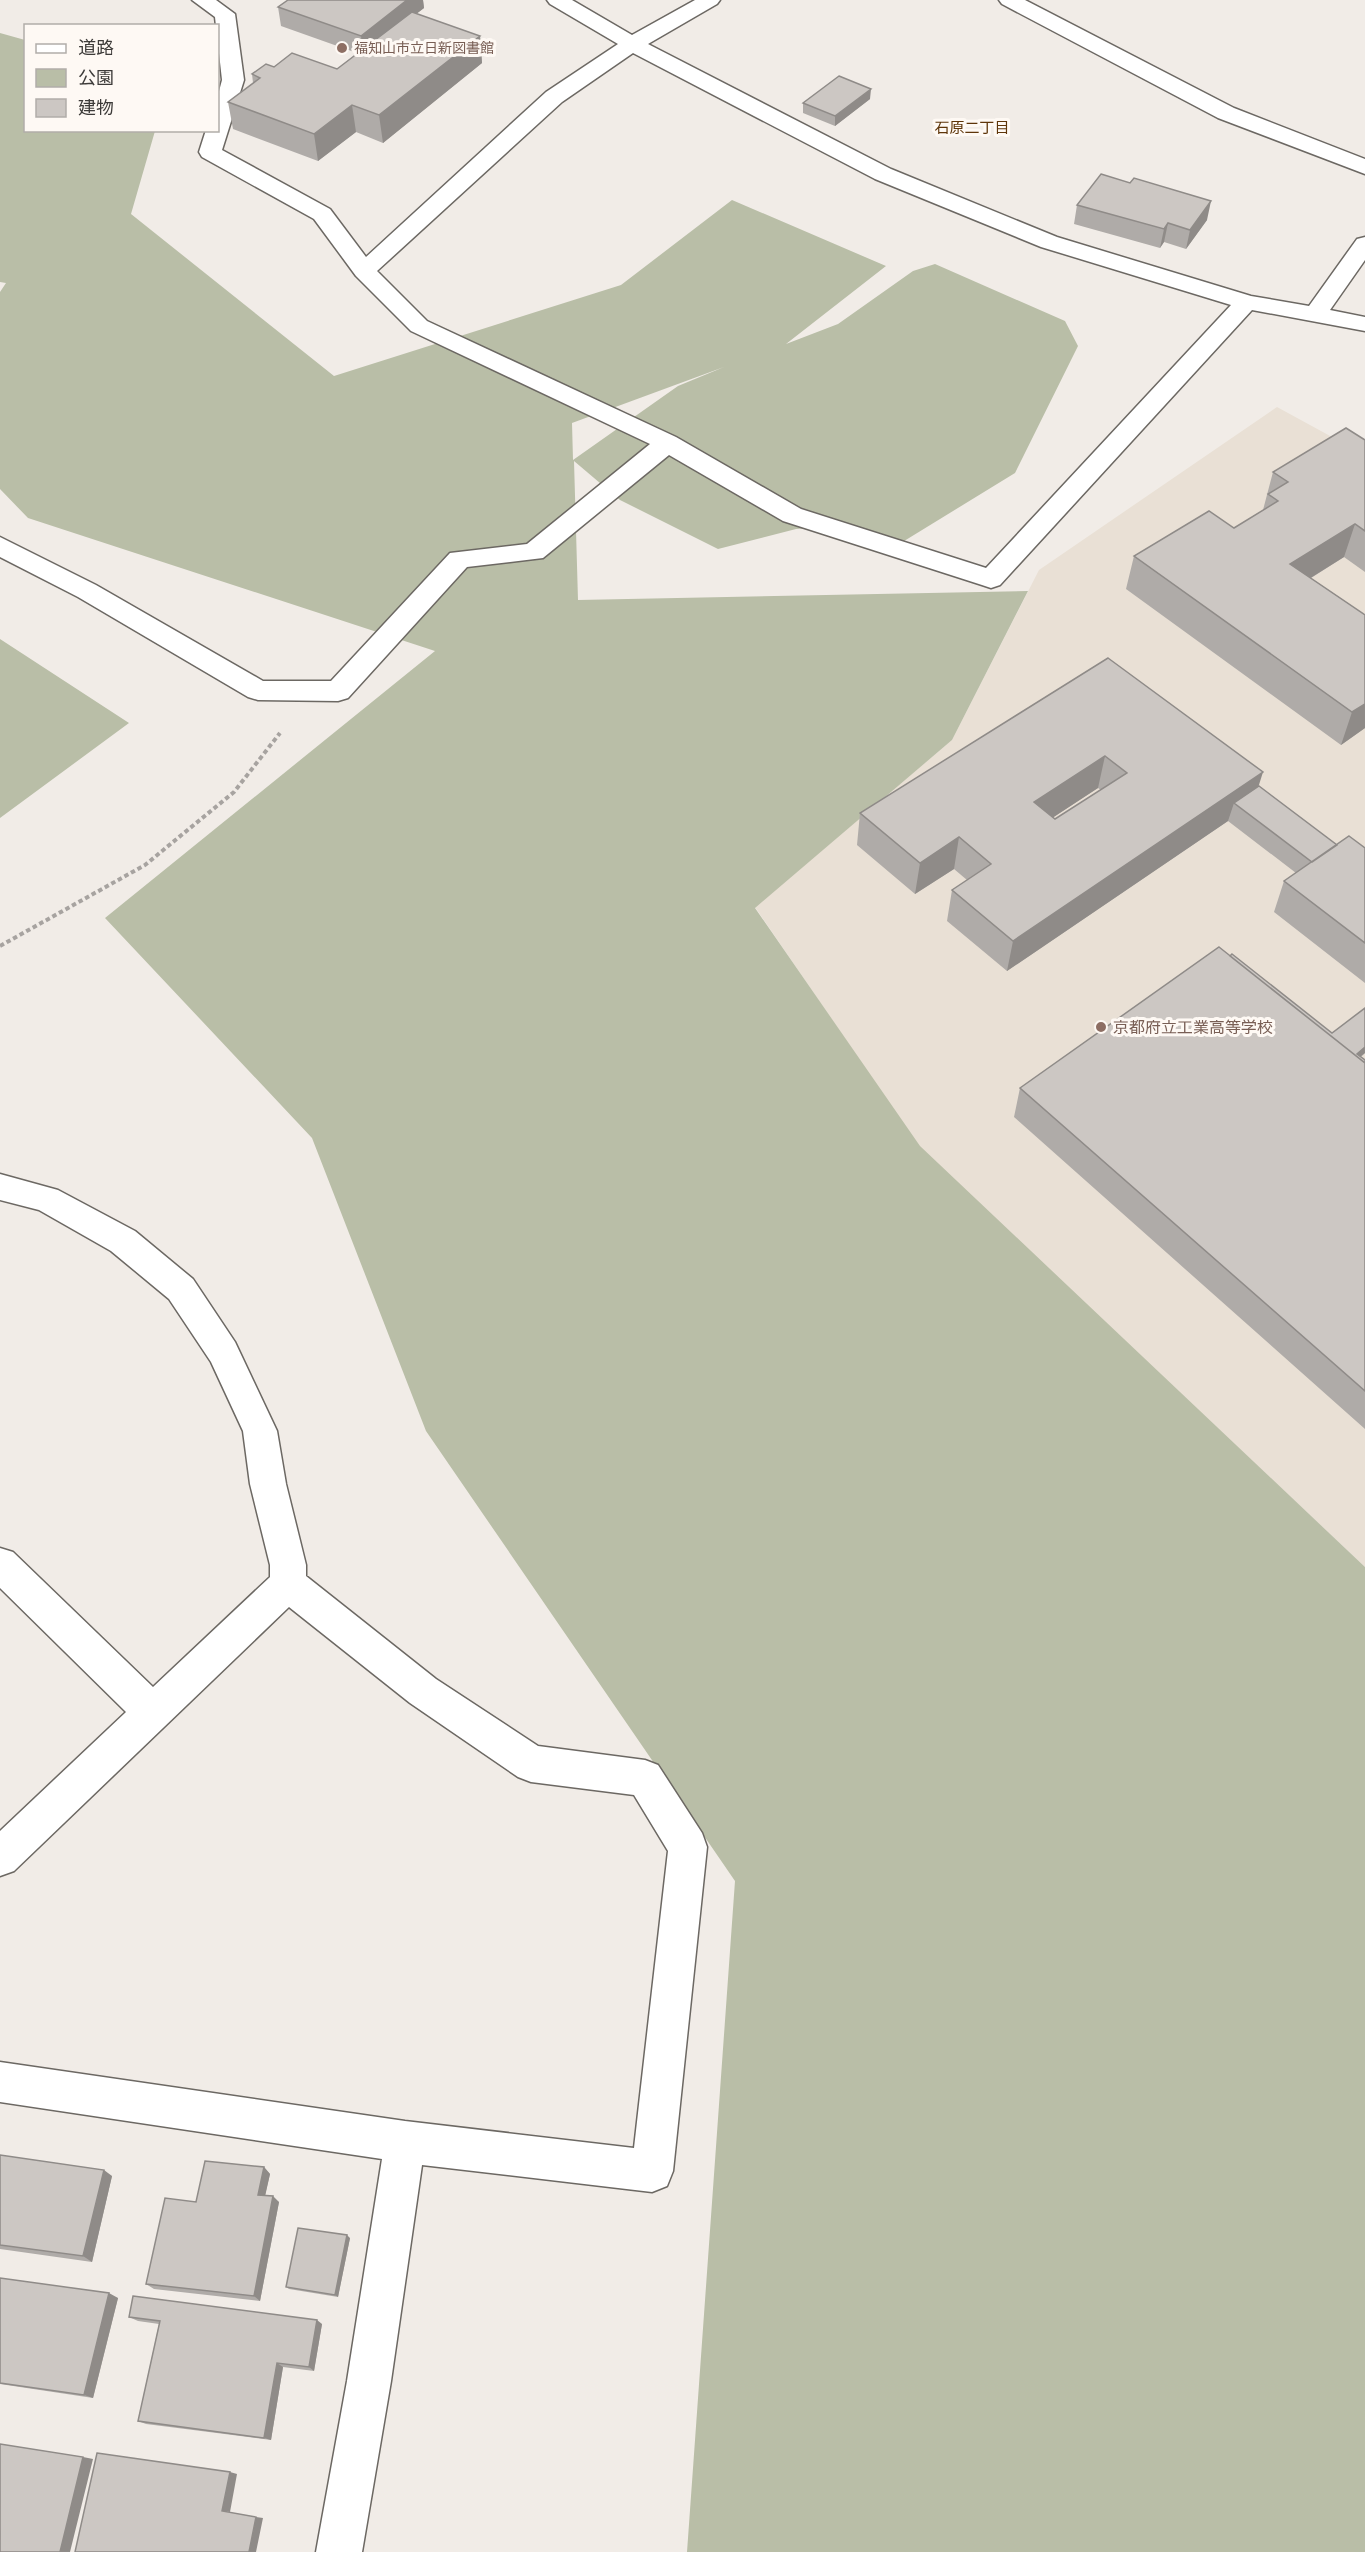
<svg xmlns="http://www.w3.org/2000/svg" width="1365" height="2552" font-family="'Space Grotesk','Noto Sans JP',sans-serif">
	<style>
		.built { fill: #e9e0d5 }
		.green { fill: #b9bea7; fill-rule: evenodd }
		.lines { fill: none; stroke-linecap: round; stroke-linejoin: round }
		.minor-casing { stroke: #6c6863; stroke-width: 3 }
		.path { stroke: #a7a3a0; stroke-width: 4; stroke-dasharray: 4.5 3; stroke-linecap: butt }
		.minor { fill: #fff; fill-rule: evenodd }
		.wall { fill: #afaba8; fill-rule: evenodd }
		.shaded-wall { fill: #8f8b88 }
		.building { fill: #ccc7c3; stroke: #8f8b88; stroke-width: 1.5; fill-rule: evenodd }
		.education-dot { fill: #8d6e63; stroke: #fef9f4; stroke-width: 2 }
		.labels { text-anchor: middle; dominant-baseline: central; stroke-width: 6; stroke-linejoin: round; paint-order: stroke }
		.far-education-label { font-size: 14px; fill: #785e54; stroke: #fef9f4; text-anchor: start }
		.far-neighbourhood-label { font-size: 15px; fill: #5e3509; stroke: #fef9f4 }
		.education-label { font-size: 16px; fill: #785e54; stroke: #fef9f4; text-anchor: start }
	</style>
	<rect width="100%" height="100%" fill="#f1ece7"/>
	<path class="built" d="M1277 407 1365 455V1567L919 1147 755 907 952 740 1039 570Z"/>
	<path class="green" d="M0 33 25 40 26 130 155 131 131 214 334 376 621 285 732 200 886 266 786 344 838 324 913 271 935 264 1065 321 1078 346 1015 473 896 546 837 526 796 529 718 549 620 500 574 461 578 600 1028 591 952 740 755 908 920 1146 1365 1567V2552H687L735 1881 426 1431 312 1138 105 918 435 651 28 518 0 489V292L6 283 0 282ZM724 367 678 386 573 460 572 423Z
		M0 639 129 723 0 818Z"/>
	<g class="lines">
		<g class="minor-casing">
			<path id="minor" d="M192 0H216L235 14 244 80 222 150 330 209 366 257 546 92 618 44 550 4 547 0H572L632 35 695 0H720L717 4 648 44 891 169 1057 237 1251 296 1309 306 1357 239 1365 237V260L1330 310 1365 317V331L1252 310 1000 585 991 588 982 585 783 521 669 455 543 558 467 567 348 698 338 701 258 700 248 697 78 597 0 557V537L96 585 263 681H331L450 553 527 544 650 444 411 331 356 276 314 219 202 157 199 152 206 130H218V95L222 80 215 17ZM633 53 875 179 1041 247 1231 305 986 568 801 509 676 437 427 321 377 271 562 102Z
				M999 0H1025L1234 108 1365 159V174L1218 118 1002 4Z
				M0 1174 58 1190 135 1231 193 1279 235 1342 277 1431 286 1484 306 1565V1576L436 1679 538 1746 645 1760 658 1765 702 1833 707 1847 673 2171 667 2186 652 2192 422 2165 391 2381 362 2552H316L347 2381 382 2159 0 2102V2062L405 2121 634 2148 668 1851 634 1795 531 1782 518 1777 410 1703 289 1607 14 1871 0 1876V1831L126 1712 0 1588V1548L13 1552 153 1687 270 1577V1565L250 1484 243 1431 211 1362 169 1299 111 1251 39 1210 0 1200Z"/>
		</g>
		<path class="path" d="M0 946 145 865 234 792 280 733"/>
		<use href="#minor" class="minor"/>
	</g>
	<path class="wall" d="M288 0H423L424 8 416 14 480 36 482 63 383 143 356 132 318 161 233 129 228 102 253 83 252 74 274 67 337 69 357 53 281 26 278 7Z
		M870 99 835 126 803 113V103Z
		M1077 205 1207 220 1186 249 1164 242 1160 248 1074 224Z
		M1365 440V572L1344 557 1311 578 1365 615V728L1341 745 1126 589 1134 556 1234 528 1263 510 1273 472Z
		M1108 658 1259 786 1337 845 1365 848V983L1274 912 1284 881 1296 873 1228 821 1007 971 947 921 952 890 967 880 954 869 915 894 857 845 860 813ZM1098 788 1101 790 1055 819 1053 817Z
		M1365 1008V1053L1361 1057 1365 1060V1429L1014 1117 1020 1088 1332 1033Z
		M0 2155 112 2176 92 2262 0 2249Z
		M264 2167 270 2174 265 2195 279 2202 260 2301 154 2289 146 2284 196 2202Z
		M350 2238 338 2297 289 2289 286 2287Z
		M0 2278 118 2298 93 2398 0 2384Z
		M129 2317 322 2324 314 2371 283 2367 271 2440 146 2424 138 2421 159 2324 138 2321Z"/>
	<path class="shaded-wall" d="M407 0H423L424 8 363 55 361 36Z
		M480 36 482 63 383 143 379 115Z
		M871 89 870 99 835 126V116Z
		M352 105 356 132 318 161 314 134Z
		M1211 201 1207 220 1186 249 1190 230Z
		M1168 223 1164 242 1160 248 1164 229Z
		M1355 524 1344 557 1280 597 1290 564Z
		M1365 704V728L1341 745 1352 712Z
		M1105 756 1098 788 1028 834 1034 802Z
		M1263 772 1253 804 1234 803 1228 821 1007 971 1013 941Z
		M959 837 954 869 915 894 920 863Z
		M1365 1047V1053L1353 1062 1357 1054Z
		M264 2167 270 2174 264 2201 258 2195Z
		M104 2170 112 2176 92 2262 83 2256Z
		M273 2196 279 2202 260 2301 254 2296Z
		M347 2235 350 2238 338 2297 335 2295Z
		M109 2293 118 2298 93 2398 84 2395Z
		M317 2320 322 2324 314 2371 309 2367Z
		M277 2363 283 2367 271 2440 264 2438Z
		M83 2457 93 2459 70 2552H60Z
		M230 2472 237 2474 230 2512 222 2511Z
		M256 2517 263 2518 256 2552H249Z"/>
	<path class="building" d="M288 0H407L361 36 278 7Z
		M412 12 480 36 379 115 352 105 314 134 228 102 260 78 252 74 266 64 274 67 292 53 337 69Z
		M839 76 871 89 835 116 803 103Z
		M1101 174 1130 183 1134 178 1211 201 1190 230 1168 223 1164 229 1077 205Z
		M1346 428 1365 440V531L1355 524 1290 564 1365 615V704L1352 712 1134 556 1209 511 1234 528 1278 501 1268 494 1288 482 1273 472Z
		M1108 658 1263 772 1013 941 952 890 991 864 959 837 920 863 860 813ZM1105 756 1127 773 1055 819 1034 802Z
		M1259 786 1337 845 1312 862 1234 803Z
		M1349 836 1365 848V943L1284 881Z
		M1219 947 1365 1063V1391L1020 1088Z
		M1232 954 1332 1033 1365 1008V1047L1357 1054 1365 1060V1063L1230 956Z
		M0 2155 104 2170 83 2256 0 2245Z
		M205 2161 264 2167 258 2195 273 2196 254 2296 146 2284 165 2198 196 2202Z
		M298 2228 347 2235 335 2295 286 2287Z
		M0 2278 109 2293 84 2395 0 2383Z
		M133 2296 317 2320 309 2367 277 2363 264 2438 138 2421 160 2321 129 2317Z
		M0 2444 83 2457 60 2552H0Z
		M97 2453 230 2472 222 2511 256 2517 249 2552H75Z"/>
	<g class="education-dot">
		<circle cx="342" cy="48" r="6"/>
		<circle cx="1101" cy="1027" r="6"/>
	</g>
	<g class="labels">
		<g class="far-education-label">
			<text x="354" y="48">福知山市立日新図書館</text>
		</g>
		<g class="far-neighbourhood-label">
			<text x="972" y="127">石原二丁目</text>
		</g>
		<g class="education-label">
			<text x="1113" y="1027">京都府立工業高等学校</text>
		</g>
	</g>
	<rect x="24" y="24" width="195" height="108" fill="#fef9f4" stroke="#b1ada9" stroke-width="1.5"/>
	<rect x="36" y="44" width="30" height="9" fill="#ffffff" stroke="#b1ada9" stroke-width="1.5"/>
	<text x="78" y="54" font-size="18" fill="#3d3b39">道路</text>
	<rect x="36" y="69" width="30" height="18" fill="#b9bea7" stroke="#b1ada9" stroke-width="1.5"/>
	<text x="78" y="84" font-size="18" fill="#3d3b39">公園</text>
	<rect x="36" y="99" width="30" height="18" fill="#ccc7c3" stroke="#b1ada9" stroke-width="1.5"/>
	<text x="78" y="114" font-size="18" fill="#3d3b39">建物</text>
</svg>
